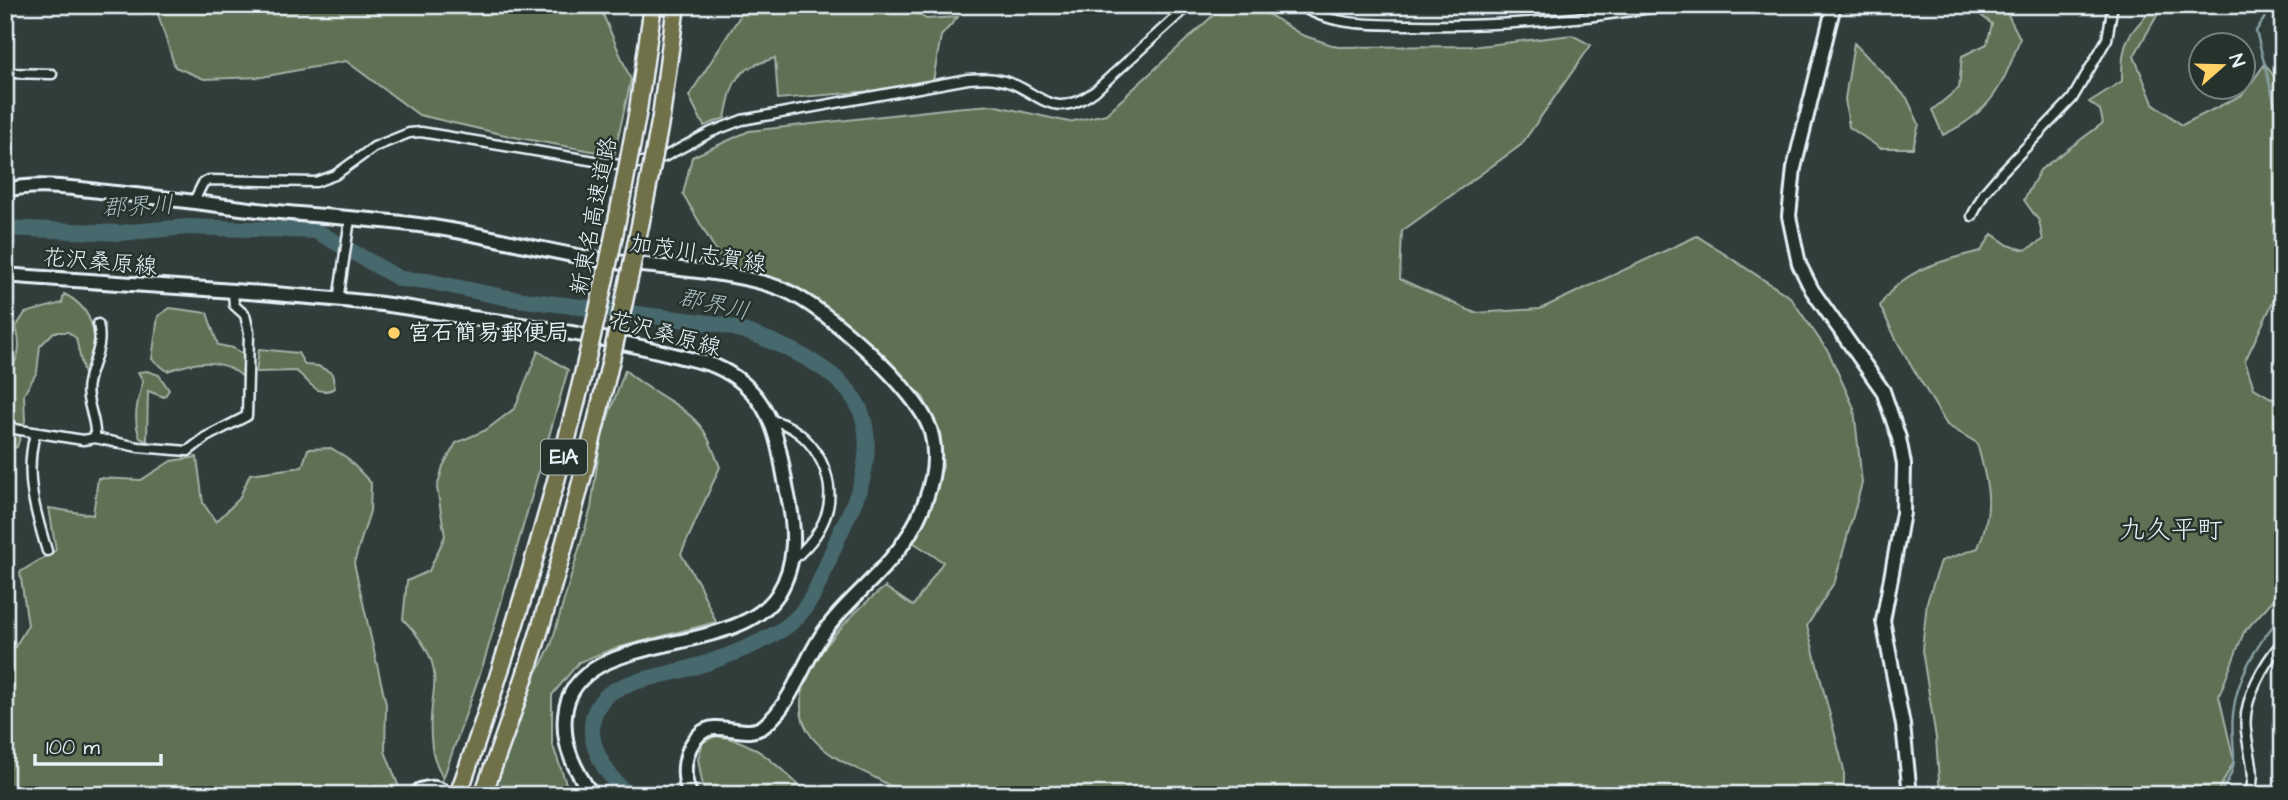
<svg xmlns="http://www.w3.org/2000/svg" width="2288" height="800" font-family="'Architects Daughter','Klee One',sans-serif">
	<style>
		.green { fill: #5e7154; stroke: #a3b1a6; stroke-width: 2 }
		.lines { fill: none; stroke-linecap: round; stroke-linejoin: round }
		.stream { stroke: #879fa4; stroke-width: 2.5 }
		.river { stroke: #46686c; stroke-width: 16 }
		.street-casing { stroke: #e8f1f8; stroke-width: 13 }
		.secondary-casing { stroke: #e8f1f8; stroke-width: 18 }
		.highway-casing { stroke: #e8f1f8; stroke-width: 21 }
		.street { stroke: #26332d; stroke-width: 8 }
		.secondary { stroke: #26332d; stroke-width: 12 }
		.highway { stroke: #6f704a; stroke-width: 16 }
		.highway-bridge-casing { stroke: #e8f1f8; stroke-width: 21; stroke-linecap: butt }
		.highway-bridge { stroke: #6f704a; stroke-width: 16 }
		.poi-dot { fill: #ffd166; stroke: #26332d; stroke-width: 2.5 }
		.labels { text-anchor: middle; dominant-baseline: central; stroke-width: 5; stroke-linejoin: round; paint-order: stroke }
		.shield { fill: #26332d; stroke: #aeb8bb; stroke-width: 2 }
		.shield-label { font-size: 21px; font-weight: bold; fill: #e8f1f8 }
		.street-label { font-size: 23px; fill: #e8f1f8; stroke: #26332d }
		.poi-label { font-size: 23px; font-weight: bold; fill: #e8f1f8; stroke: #26332d; text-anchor: start }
		.water-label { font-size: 24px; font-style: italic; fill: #a7bac0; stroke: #26332d }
		.quarter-label { font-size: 26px; fill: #e8f1f8; stroke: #26332d }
	</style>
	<rect width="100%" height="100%" fill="#313d3b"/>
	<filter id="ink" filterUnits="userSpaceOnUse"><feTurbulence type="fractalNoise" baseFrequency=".0143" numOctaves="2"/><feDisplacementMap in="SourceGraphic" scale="14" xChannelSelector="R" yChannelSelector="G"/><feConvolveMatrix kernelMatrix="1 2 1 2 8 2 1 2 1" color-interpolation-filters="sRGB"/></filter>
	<g filter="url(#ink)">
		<path class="green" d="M155 5H599L631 80 614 155 514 137 419 115 346 61 262 77 204 79 175 67Z
			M747 5H904L926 19 958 17 941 36 932 86 778 99 775 58C735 70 733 78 725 118L704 126 689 96Z
			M1977 5H1997L2008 15 2020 38C2004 86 1990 113 1943 135L1932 110 1959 88 1962 56 1987 44 1992 24 1978 13Z
			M2152 5H2163L2134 56 2153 103 2182 125 2242 95 2265 64 2278 82 2283 106V281L2245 361 2254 388 2283 405V589L2244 632 2219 696 2234 761 2216 795H1940L1936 738 1922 650 1927 602 1941 561 1978 548C1995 507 1988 484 1977 443L1947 425 1898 343 1880 306C1900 270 1944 260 1981 251L1992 234 2008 245 2025 250 2043 240 2039 221 2024 200 2040 170 2103 123 2100 110 2089 102 2122 81C2122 66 2122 50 2129 37 2135 25 2147 18 2152 5Z
			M1220 9H1260L1302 35 1338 47 1479 46 1572 35 1591 45 1521 145 1402 231 1400 279 1475 313 1540 309 1697 236 1790 297 1829 353 1854 408 1862 483 1835 581 1807 626 1844 770V795H903C875 772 835 766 812 737 773 689 848 615 885 587L913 606 943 562 913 542 943 467 940 431 923 397 845 322 811 296 776 279 729 273 683 194 692 157 749 131 953 108 992 105 1069 122 1106 114Z
			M1854 43 1907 98 1919 124 1913 148H1880L1849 127 1845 99Z
			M64 294C96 309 102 346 84 375L76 338 68 332H54L40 346 37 372 24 394 25 421 17 447 5 451V371L11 369C20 355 21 344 16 327L25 313 62 303Z
			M170 308 207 313 218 345 233 348 245 355 244 378C221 356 194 362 167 371L152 359 158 316Z
			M259 349 298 353 305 365 318 366 332 373 335 388C315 398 311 382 296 371L256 372Z
			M538 351 568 370 484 662 443 779C439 769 433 758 432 748 424 687 456 675 403 619L407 581 429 571 445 536 437 488 443 466 456 443 486 430 515 408Z
			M625 370C649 393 686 404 704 431 711 442 715 456 720 467L681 554 699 584 716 622 613 649 579 662 552 695V743L570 795H493L530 686 551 645 591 508 601 437Z
			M147 371 159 375 169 390 164 397 148 391 147 441 140 438C132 417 138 400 143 381L138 372Z
			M331 448 346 457 371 483 370 511 354 563 386 704 385 751 402 795H5V628L15 647 28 625 20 572 56 550 49 508 93 515 98 478 141 480 171 461 197 457 203 503 216 522 239 499 250 474 302 467 308 449Z
			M716 736C758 740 779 769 810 795H707L704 793 698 759 703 742Z"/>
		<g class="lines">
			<path class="stream" d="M2283 8 2267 14 2256 31 2283 136
				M2218 795C2245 760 2229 752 2233 714 2237 675 2257 643 2283 614"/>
			<path class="river" d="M5 228 119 233 187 227 316 231 400 279 427 281 508 298 718 324C744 330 769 339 793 351 848 379 878 409 863 476 858 499 846 519 837 540 823 572 813 610 783 629 755 646 721 659 690 668 667 675 621 681 605 697 575 729 603 772 628 795"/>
			<g class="street-casing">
				<path id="street" d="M1299 5C1333 27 1375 24 1413 25 1501 27 1583 20 1669 5
					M5 73 52 74
					M194 201 203 183 209 180 316 182 335 175 374 147 409 133 421 132 625 166 664 157 711 132 742 120 968 79C977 79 987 77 995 79 1038 85 1048 126 1095 91L1189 5
					M1972 216 1984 193 2002 172 2072 99 2107 39 2113 5
					M338 301 350 219
					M5 394 8 422 14 429 83 440 95 438 138 447 188 451 206 437 247 416 249 332 245 315 234 305 233 293
					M770 420C809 426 840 476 826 515 819 535 806 548 791 562
					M35 434C24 475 35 511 47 551
					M95 438C97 419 84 400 88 383 92 362 104 347 98 324
					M2249 795C2258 773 2248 753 2246 730 2242 700 2264 663 2283 641"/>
			</g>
			<g class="secondary-casing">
				<path id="secondary" d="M1834 5 1794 168 1789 216 1799 264 1812 290 1883 391 1899 438 1904 464 1903 513 1883 621 1903 725 1910 795
					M5 190C41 182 79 189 116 193 155 197 195 202 234 207 298 216 362 217 426 226 485 234 542 251 601 260 655 268 736 270 784 290 824 306 920 391 931 432 943 475 918 529 889 561 868 586 843 605 824 632 804 660 792 704 764 726 745 740 717 718 700 734 684 749 680 776 691 795
					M5 275C131 285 257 290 382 304 420 309 457 316 494 321 553 329 612 339 670 354 685 358 701 361 715 366 738 376 756 392 767 414 779 438 782 466 787 491 795 527 798 562 778 594 735 661 573 626 565 715 562 746 575 770 592 795
					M417 795 420 790C432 786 439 787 448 795"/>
			</g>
			<g class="highway-casing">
				<path id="highway" d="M638 110 653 5
					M661 117 676 5"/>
			</g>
			<use href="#street" class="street"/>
			<use href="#secondary" class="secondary"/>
			<use href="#highway" class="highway"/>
			<g class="highway-bridge-casing">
				<path id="highway-bridge" d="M458 795C538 571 597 344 638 110
					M483 795C504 736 526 678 543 619 592 454 630 286 661 117"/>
			</g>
			<use href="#highway-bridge" class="highway-bridge"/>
		</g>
	</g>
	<circle class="poi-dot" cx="394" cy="333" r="7"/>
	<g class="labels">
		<rect class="shield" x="541" y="439.5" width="46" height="35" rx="5"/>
		<g class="shield-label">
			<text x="564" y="457">E1A</text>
		</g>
		<g class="street-label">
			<text transform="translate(594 216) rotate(-79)">新東名高速道路</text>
			<text transform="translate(698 254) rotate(9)">加茂川志賀線</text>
			<text transform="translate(100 262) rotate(5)">花沢桑原線</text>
			<text transform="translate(665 334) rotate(15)">花沢桑原線</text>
		</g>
		<g class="poi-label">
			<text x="408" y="333">宮石簡易郵便局</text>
		</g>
		<g class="water-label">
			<text transform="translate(138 207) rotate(-3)">郡界川</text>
			<text transform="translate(714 305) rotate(12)">郡界川</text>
		</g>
		<g class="quarter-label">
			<text x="2171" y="530">九久平町</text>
		</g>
	</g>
	<rect width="2288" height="800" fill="none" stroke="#26332d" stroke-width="28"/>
	<rect x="14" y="14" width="2260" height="772" fill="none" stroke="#e8f1f8" stroke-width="2.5" filter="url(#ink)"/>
	<g transform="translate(2222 66) rotate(70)"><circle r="33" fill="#26332d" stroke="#747f7e" stroke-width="2"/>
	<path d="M0-5L12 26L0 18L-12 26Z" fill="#ffd166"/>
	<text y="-10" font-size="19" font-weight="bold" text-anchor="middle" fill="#e8f1f8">N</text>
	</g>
	<path d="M35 754v10h126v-10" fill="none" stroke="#e8f1f8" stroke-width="3.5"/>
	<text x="46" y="754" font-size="21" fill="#e8f1f8" stroke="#26332d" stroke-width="5" paint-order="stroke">100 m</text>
</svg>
